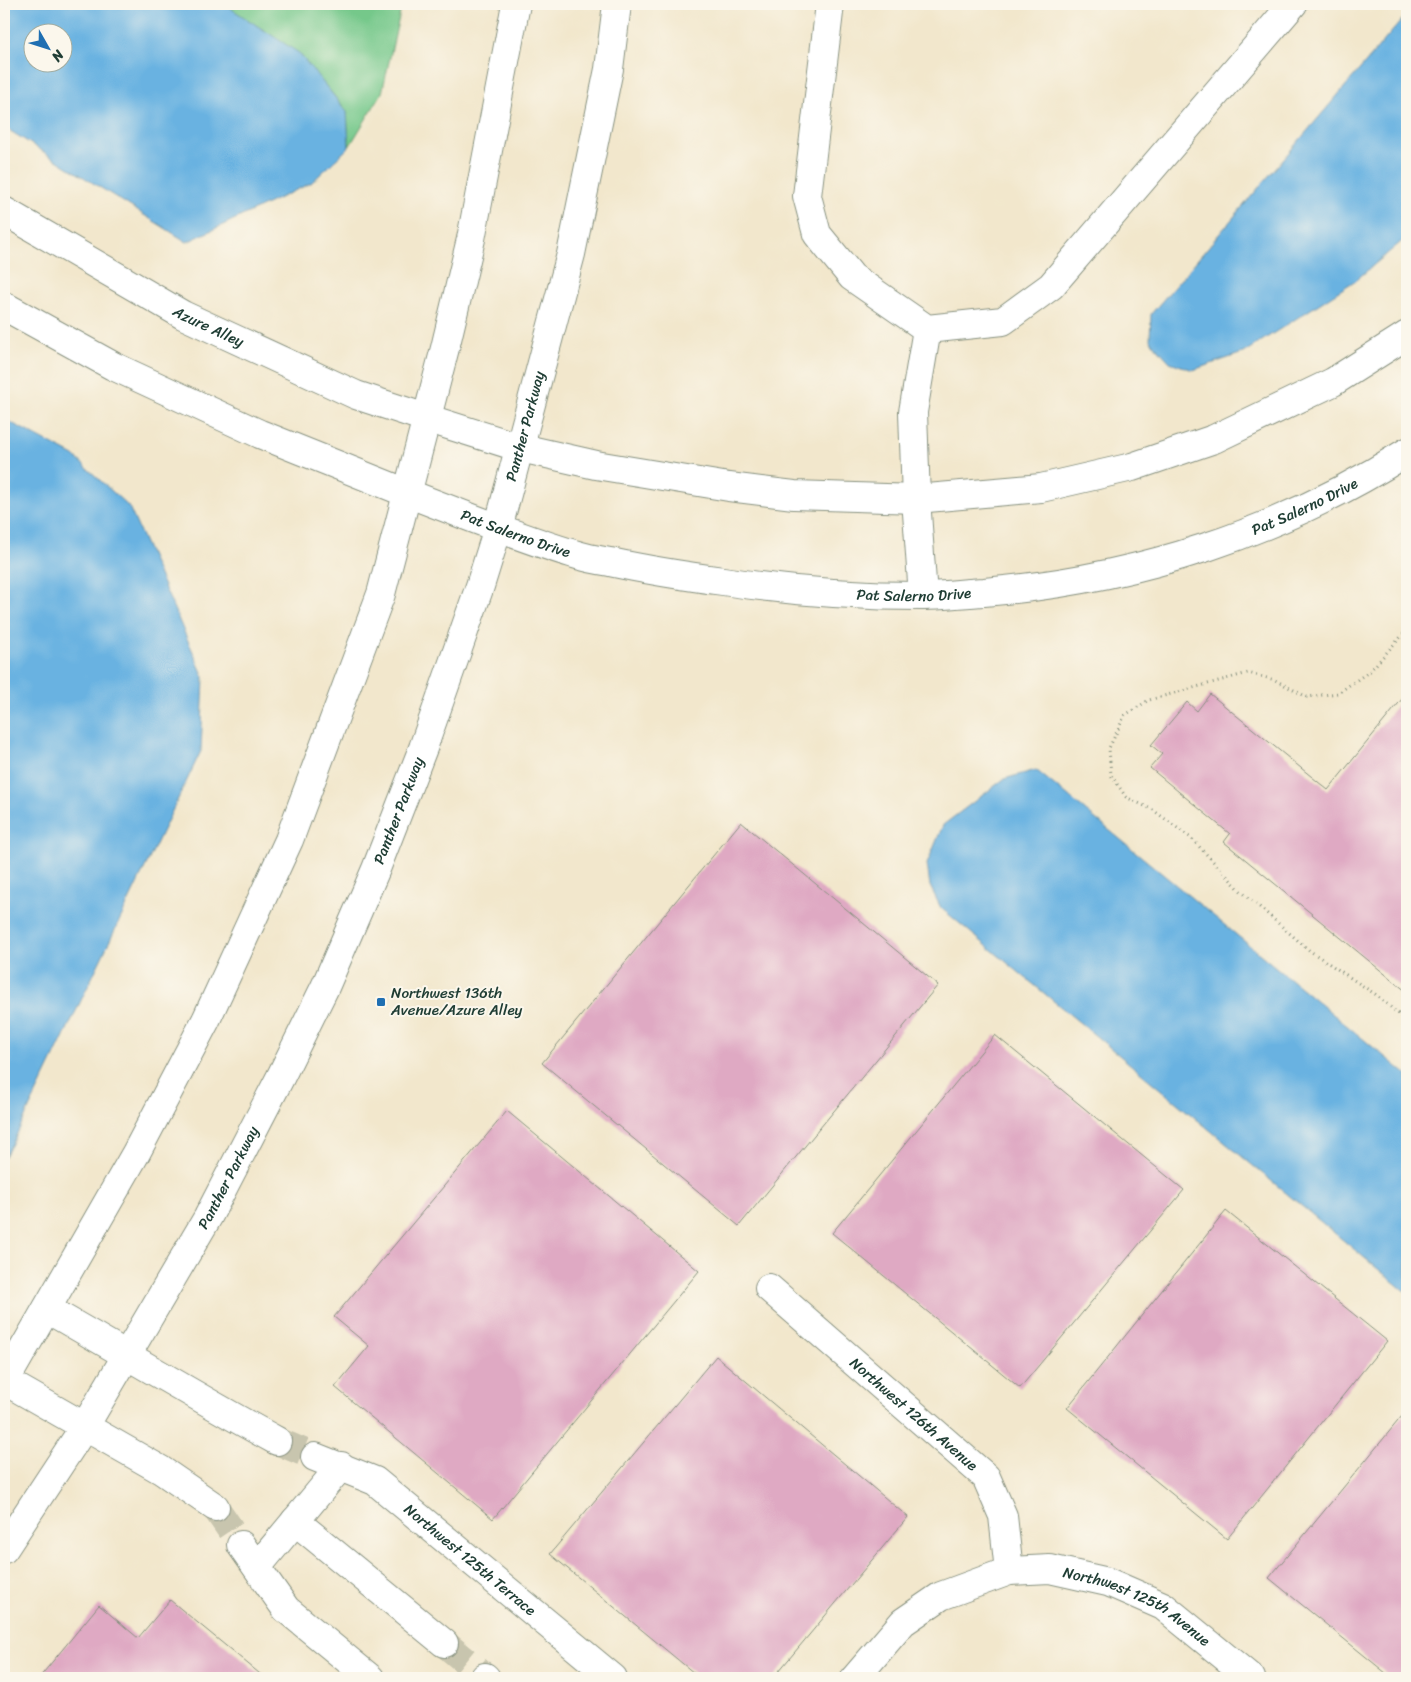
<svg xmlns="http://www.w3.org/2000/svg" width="1411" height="1682" font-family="Sriracha,sans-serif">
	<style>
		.green { fill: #75c88a; stroke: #4a825f }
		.water { fill: #69b2e1; stroke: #44788a; fill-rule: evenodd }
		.building { fill: #dfa9c3 }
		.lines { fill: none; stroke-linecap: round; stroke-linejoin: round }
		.minor-tunnel { stroke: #c8c5ae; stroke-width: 28; stroke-dasharray: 28 14; stroke-linecap: butt }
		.minor-casing { stroke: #889280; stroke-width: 30 }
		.major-casing { stroke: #889280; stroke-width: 30 }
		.path { stroke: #889280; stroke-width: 3; stroke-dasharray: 1 4; stroke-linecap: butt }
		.minor { stroke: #fff; stroke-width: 28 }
		.major { stroke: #fff; stroke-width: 28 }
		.poi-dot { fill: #1f6fb2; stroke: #fbf7ec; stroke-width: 2 }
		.labels { text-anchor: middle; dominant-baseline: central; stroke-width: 4; stroke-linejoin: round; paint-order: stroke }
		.street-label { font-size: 15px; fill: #1f3d34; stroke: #fbf7ec }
		.poi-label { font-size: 15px; fill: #1f3d34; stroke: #fbf7ec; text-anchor: start }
	</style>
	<rect width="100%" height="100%" fill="#fbf7ec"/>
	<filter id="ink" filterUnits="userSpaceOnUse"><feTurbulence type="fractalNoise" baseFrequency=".02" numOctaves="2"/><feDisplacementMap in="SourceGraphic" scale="10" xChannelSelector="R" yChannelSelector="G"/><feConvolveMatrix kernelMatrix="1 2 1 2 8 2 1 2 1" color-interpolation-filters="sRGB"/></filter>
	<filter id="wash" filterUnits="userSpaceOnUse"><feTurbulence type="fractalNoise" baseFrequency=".0096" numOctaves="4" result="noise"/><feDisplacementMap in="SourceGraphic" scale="20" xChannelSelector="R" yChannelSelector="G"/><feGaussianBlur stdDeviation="1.12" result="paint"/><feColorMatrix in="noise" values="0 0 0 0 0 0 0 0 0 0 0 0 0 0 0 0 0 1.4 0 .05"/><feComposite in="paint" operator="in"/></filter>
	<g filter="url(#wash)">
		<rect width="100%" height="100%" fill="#f2e7cc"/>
		<path class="green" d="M224 4H402L382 93 349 147 347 111 299 54Z"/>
		<path class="water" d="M4 4H224L299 53 347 112 349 147 311 183 187 242 4 127ZM32 32H62V62H32Z
			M1407 14V237L1356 280 1243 353 1193 370 1170 362 1150 340 1151 314Z
			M4 419 74 456 129 507 204 677 201 751 14 1140 4 1158Z
			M1036 770 1407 1075V1293L941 908 930 886 927 864 943 825 1004 779Z"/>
		<g id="blocks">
			<path class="building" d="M1407 693V844L1405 846 1407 861V992L1224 842 1230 834 1150 768 1162 754 1151 745 1187 702 1197 711 1210 694 1328 790Z
				M741 822 938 985 739 1226 542 1063Z
				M995 1035 1184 1190 1020 1388 832 1233Z
				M507 1111 699 1271 493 1519 335 1387 369 1346 334 1317Z
				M1226 1211 1387 1341 1227 1539 1067 1408Z
				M716 1356 908 1517 773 1678H700L550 1554Z
				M1407 1410V1678H1392L1269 1578Z
				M170 1600 265 1678H39L99 1605 138 1638Z"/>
		</g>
	</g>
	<g filter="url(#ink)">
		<use href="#blocks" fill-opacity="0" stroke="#889280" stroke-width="1"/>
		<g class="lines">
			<path class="minor-tunnel" d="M277 1441 315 1457
				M215 1507 241 1545
				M444 1643 485 1677"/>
			<g class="minor-casing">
				<g id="minor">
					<path d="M830 4 807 196 817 234 852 277 927 329 1003 321 1051 286 1293 4"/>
					<path id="s1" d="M4 211 183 315 356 395 426 418"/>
					<path d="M4 306 113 366 260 434 407 493"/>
					<path d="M923 596 916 499 913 412 927 329"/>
					<path id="s2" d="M769 1288 986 1477 1003 1516 1009 1571"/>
					<path d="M47 1309C124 1353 200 1399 277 1441"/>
					<path d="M5 1381 161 1470 215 1507"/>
					<path id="s3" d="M315 1457 375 1481 613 1678"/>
					<path d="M295 1521 444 1643"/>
					<path d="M241 1545 286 1609 370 1678"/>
					<path d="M257 1567 341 1466"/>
					<path d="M485 1677 486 1678"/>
					<path id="s4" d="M855 1678 903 1622 941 1596 1009 1571 1050 1569 1108 1582 1163 1606 1251 1678"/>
				</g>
			</g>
			<g class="major-casing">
				<g id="major">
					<path d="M426 418 521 448 596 465 729 487 794 495 916 499 1041 488 1132 467 1214 439 1333 382 1407 335"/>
					<path id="s5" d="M407 493C462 514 517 537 574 554 586 558 598 560 610 562 647 570 685 576 723 581 789 591 855 596 922 596 942 596 963 593 984 592 1134 580 1280 533 1407 452"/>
					<path d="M4 1383 136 1153 206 1020 289 840 381 594 445 348 471 239 516 4"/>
					<path id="s6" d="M4 1549 85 1426 208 1217 280 1078 325 987 376 869 423 748 480 586 498 528 571 254 609 69 617 4"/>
				</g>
			</g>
			<path class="path" d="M1407 630 1370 671 1338 693 1307 697 1275 680 1248 673 1149 700 1125 715 1109 748 1111 775 1126 797 1153 810 1191 838 1241 891 1310 951 1375 994 1407 1021"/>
			<use href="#minor" class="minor"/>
			<use href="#major" class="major"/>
		</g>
	</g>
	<rect class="poi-dot" x="376" y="997" width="10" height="10" rx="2.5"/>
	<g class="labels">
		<g class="street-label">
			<text stroke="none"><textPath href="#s1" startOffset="235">Azure Alley</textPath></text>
			<text stroke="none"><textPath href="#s6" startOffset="1244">Panther Parkway</textPath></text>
			<text stroke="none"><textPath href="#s5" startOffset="925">Pat Salerno Drive</textPath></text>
			<text stroke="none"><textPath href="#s5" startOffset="116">Pat Salerno Drive</textPath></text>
			<text stroke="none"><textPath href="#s5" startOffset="521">Pat Salerno Drive</textPath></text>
			<text stroke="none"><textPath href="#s6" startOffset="839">Panther Parkway</textPath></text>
			<text stroke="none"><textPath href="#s6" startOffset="434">Panther Parkway</textPath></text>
			<text stroke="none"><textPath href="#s2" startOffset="192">Northwest 126th Avenue</textPath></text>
			<text stroke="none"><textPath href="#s3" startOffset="188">Northwest 125th Terrace</textPath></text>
			<text stroke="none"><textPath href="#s4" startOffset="329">Northwest 125th Avenue</textPath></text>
		</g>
		<g class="poi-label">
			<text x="391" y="993">Northwest 136th<tspan x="391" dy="17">Avenue/Azure Alley</tspan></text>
		</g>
	</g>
	<rect width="1411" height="1682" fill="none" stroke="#fbf7ec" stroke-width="20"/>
	<g transform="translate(48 48) rotate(129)"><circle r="24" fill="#fbf7ec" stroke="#a3ada2"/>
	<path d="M0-4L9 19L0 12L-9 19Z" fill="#1f6fb2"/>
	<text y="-8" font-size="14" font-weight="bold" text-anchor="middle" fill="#1f3d34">N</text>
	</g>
</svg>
